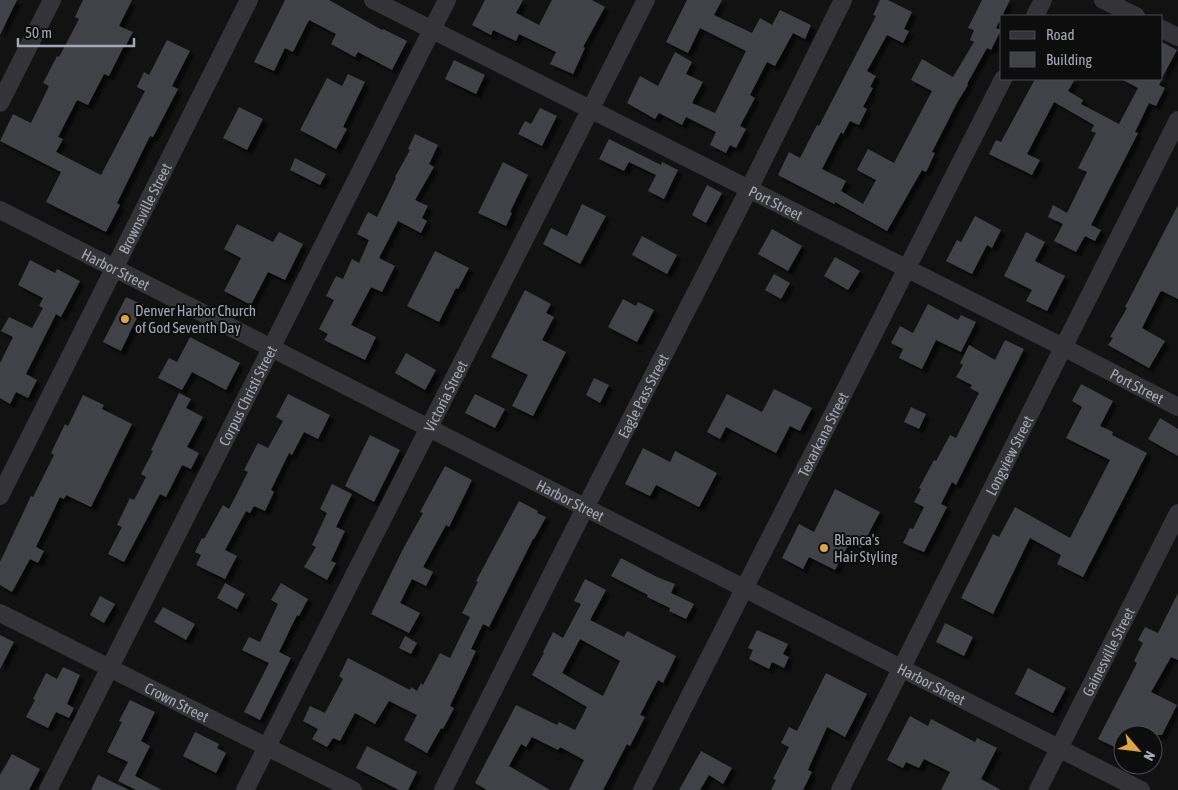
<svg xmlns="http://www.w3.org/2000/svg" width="1178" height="790" font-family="'Asap Condensed',sans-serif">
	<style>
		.building { fill: #414246; fill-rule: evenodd; filter: url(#shadow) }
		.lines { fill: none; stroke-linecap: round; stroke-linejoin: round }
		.minor { stroke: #343438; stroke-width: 18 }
		.poi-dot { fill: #dfa63e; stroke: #0d0d0e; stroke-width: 2 }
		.labels { text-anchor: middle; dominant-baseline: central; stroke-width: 4; stroke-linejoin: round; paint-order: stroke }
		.street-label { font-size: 15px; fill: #a5a9b3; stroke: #0d0d0e }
		.poi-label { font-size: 15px; fill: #a5a9b3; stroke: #0d0d0e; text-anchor: start }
	</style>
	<defs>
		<filter id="shadow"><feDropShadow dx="4.5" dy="4.5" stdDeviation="1" flood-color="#0009"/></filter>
	</defs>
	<rect width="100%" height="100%" fill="#121213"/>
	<path class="building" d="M0 0H17L0 35Z
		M83 0H132L119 26 133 32 125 47 124 46 109 76 104 74 88 105 77 100 58 137 63 139 56 152 101 175 145 91 137 87 144 72 149 75 167 40 190 51 172 86 178 89 153 137 150 136 117 203 120 205 106 232 46 202 61 172 0 141 13 114 31 123 49 86 43 83 57 56 59 57 79 19 75 17Z
		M285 0H329L382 30 383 29 407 41 392 70 358 52 355 57 331 44 336 34 309 20 293 52 285 48 274 71 254 62Z
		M485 0H523L516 13 539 25 552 0H592L605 7 583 47 585 48 573 74 550 64 556 52 519 34 516 41 493 30 491 35 472 25Z
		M687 0H722L714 15 752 33 760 18 772 25 780 10 811 25 805 39 793 33 775 66 767 62 750 95 755 98 740 126 746 129 736 148 730 145 726 153 710 145 716 132 686 117 682 125 659 113 655 119 627 103 640 76 658 86 675 52 692 62 686 74 703 82 692 103 715 113 746 51 700 28 688 53 666 42Z
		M880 0H888L912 12 904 29 909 31 903 43 887 35 867 71 876 76 870 87 873 88 863 107 867 109 859 125 850 121 843 134 841 132 822 169 846 181 841 191 863 204 876 180 857 170 868 149 894 163 932 91 911 80 922 59 953 77 974 42 970 40 974 30 968 28 982 0H1010L996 28 1001 30 991 50 987 48 967 84 968 85 958 101 932 152 935 153 926 172 922 170 887 231 835 202 834 204 778 175 789 152 800 158 817 125 819 126 876 16 873 15Z
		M1162 42 1177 50 1162 78Z
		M454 60 485 75 476 94 445 79Z
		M348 74 365 82 343 127 347 129 336 149 300 130 327 78 342 86Z
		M1035 79H1075L1068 91 1083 100 1081 104 1119 124 1138 88 1121 79H1162L1159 85 1165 88 1156 106 1149 103 1135 132 1138 133 1091 225 1101 230 1095 241 1085 236 1076 252 1054 241 1063 224 1048 217 1053 205 1067 213 1087 172 1078 168 1096 133 1091 131 1094 125 1054 102 1027 154 1040 160 1032 175 989 154 996 140 1001 142Z
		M239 107 263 119 247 150 223 138Z
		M540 108 557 116 542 146 518 134 525 121 531 124Z
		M415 134 438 145 429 164 434 167 415 200 428 206 422 218 427 221 421 233 398 221 379 258 395 266 382 292 371 287 351 325 376 337 365 360 324 340 328 334 319 329 334 300 326 296 336 276 343 279 352 259 359 263 369 240 357 234 368 212 377 217 396 178 395 177 410 150 408 149Z
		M609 139 661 165 662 162 678 170 664 199 648 191 656 175 629 162 624 171 599 159Z
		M295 158 326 174 320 185 290 170Z
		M503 162 528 175 510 212 512 213 506 226 478 213Z
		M707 185 722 193 706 223 692 215Z
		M582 204 606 216 580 264 543 244 551 228 567 236Z
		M1178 205V299L1162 291 1160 292 1142 328 1165 341 1149 368 1108 345 1113 338 1110 337 1127 308 1125 307Z
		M975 216 1001 230 992 248 987 245 972 274 946 261 957 240 961 242Z
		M237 224 273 242 279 232 303 244 285 280 268 272 251 305 224 291 241 258 224 249Z
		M772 229 802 246 788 271 758 254Z
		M1026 232 1045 242 1035 261 1065 276 1047 311 1026 301 1032 290 1004 276Z
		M642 236 677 255 667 274 632 255Z
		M435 251 469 268 458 289 456 288 439 322 407 306Z
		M835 257 860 271 848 290 824 276Z
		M30 260 55 273 57 269 80 281 61 317 56 314 26 374 37 380 28 398 16 392 10 404 0 398V363L13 337 1 331 9 317 32 328 43 308 39 306 43 298 18 285Z
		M774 274 790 283 781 299 765 290Z
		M525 290 551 304 546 313 554 317 542 340 566 352 533 416 512 406 528 375 491 357Z
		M126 297 143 305 121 351 103 342Z
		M623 299 636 306 638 302 654 310 637 342 608 327Z
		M928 304 958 320 961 315 976 322 961 352 936 340 922 369 899 358 903 349 891 343 900 326 913 333Z
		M190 337 240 363 226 390 192 372 182 390 158 378 169 358 177 362Z
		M1005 340 1024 349 956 485 952 482 941 504 947 507 924 552 916 549 903 543 910 528 913 529 924 507 914 502 921 489 919 488 934 460 936 461 950 435 956 438 979 393 970 388 972 385 956 377 963 365 960 363 969 345 995 360Z
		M406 353 436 370 425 390 395 373Z
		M594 378 609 385 600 403 586 395Z
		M1081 384 1113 401 1100 426 1113 432 1112 435 1147 453 1083 577 1057 564 1061 555 1030 538 993 614 961 598 993 534 999 537 1015 507 1070 538 1110 460 1066 438 1082 407 1072 401Z
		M774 389 812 408 800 431 790 426 776 453 726 427 720 439 707 432 727 394 762 412Z
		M179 393 191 399 186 408 203 417 187 447 199 453 191 469 182 465 166 497 160 494 124 562 108 554 122 527 117 525 130 498 134 500 146 477 141 474 153 451 151 450Z
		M288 394 330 415 318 439 304 432 292 455 289 453 271 490 274 492 265 511 254 506 250 513 246 511 225 550 237 556 225 579 196 565 201 555 195 552 202 538 204 539 223 505 229 509 248 472 244 470 258 443 268 448 283 421 276 417Z
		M475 394 505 409 495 428 465 413Z
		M83 395 104 405 102 409 132 424 91 507 66 495 64 499 60 497 36 547 44 551 38 563 30 559 12 592 0 585V562L31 496 33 497 54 455 51 453 65 424 68 426Z
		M911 407 926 414 919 429 904 422Z
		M1160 418 1178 429V456L1148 439Z
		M370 435 400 450 374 502 345 486Z
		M643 448 670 462 675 451 717 473 699 507 656 485 650 496 625 484Z
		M445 466 472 480 449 527 446 525 423 567 433 572 426 586 412 579 400 603 420 613 409 633 371 614 403 549 423 513 420 512Z
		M332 484 352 494 336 527 345 531 331 561 336 563 327 580 304 567 316 547 312 545 327 513 320 509Z
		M835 489 880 512 861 548 850 542 835 570 809 557 803 569 782 558 799 524 814 532Z
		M519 501 538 511 537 513 546 517 534 539H533L489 627 483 624 471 649 476 651 450 706 454 708 443 729 441 728 427 753 404 740 417 715 389 701 375 724 355 713 340 741 333 738 327 747 312 739 318 729 303 721 310 706 325 713 343 679 339 676 348 658 410 690 411 687 417 691 421 683 423 685 440 653 450 658 470 617 462 613 478 582 476 581Z
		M621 558 657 577 675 584 671 593 694 604 686 619 669 611 670 608 647 597 648 595 611 576Z
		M585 579 606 590 590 620 624 637 627 631 676 656 663 683 658 680 640 715 645 717 630 746 627 744 603 790H569L584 760 560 747 558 750 532 737 526 747 521 744 509 766 550 790H487L475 783 516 705 557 725 559 722 575 730 587 707 532 675 544 653 543 652 553 632 563 638 581 604 574 601ZM580 639 620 661 603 696 562 673Z
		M225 583 245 594 237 609 217 598Z
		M281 583 308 599 299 616 297 615 279 652 291 658 260 720 244 712 269 663 242 650 249 637 260 642 278 604 271 600Z
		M1178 593V660L1171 657 1151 692 1177 705 1162 735H1123V751L1098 739 1137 663 1134 661 1143 643 1138 640 1145 627 1158 633Z
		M100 596 115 604 104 623 90 615Z
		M163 607 195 624 186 640 154 622Z
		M945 623 973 637 964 656 936 642Z
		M757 630 788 644 783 654 789 657 784 668 772 662 769 669 749 659 753 650 748 648Z
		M0 635 14 642 0 669Z
		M405 636 417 643 411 654 399 648Z
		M63 667 80 675 67 704 74 708 69 718 56 712 48 728 26 717 35 700 33 699 46 673 57 679Z
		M1028 668 1066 688 1053 713 1015 694Z
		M826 673 867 694 845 737 827 727 808 770 812 772 803 790H771L776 780 773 779 789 747 781 743 789 727 797 731Z
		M130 700 155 712 141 741 150 746 135 776 162 790H136L118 781 128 762 107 752 122 722 119 721Z
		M910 716 928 726 931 719 975 742 977 738 997 748 981 779 1001 790H941L950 772 924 759 919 768 906 762 903 768 887 760Z
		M195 732 219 744 217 748 226 753 216 773 183 756Z
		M367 746 417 772 408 790H399L356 768Z
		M701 751 732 768 723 784 709 775 700 790H679Z
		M12 754 40 769 29 790H0V775Z
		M98 775 129 790H91Z"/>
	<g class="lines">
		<g class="minor">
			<path id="s1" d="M373 0 1063 347 1178 407"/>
			<path d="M1103 0 1136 16"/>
			<path d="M1035 16 1043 0"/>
			<path d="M1162 29 1178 37"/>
			<path d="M0 103 52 0"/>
			<path id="s2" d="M0 210 1141 790"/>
			<path id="s3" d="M0 496 249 0"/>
			<path id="s4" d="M0 613 353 790"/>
			<path id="s5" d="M48 790 447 0"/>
			<path id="s6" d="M245 790 646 0"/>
			<path id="s7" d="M443 790 585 508 749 189 843 0"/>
			<path id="s8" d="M642 790 1003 79"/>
			<path id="s9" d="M840 790 1178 120"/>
			<path id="s10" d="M1038 790 1178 513"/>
		</g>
	</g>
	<g class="poi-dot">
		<circle cx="125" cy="319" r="5"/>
		<circle cx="824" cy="548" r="5"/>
	</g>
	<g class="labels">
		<g class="street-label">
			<text stroke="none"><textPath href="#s1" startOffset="451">Port Street</textPath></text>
			<text stroke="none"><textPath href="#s3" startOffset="322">Brownsville Street</textPath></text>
			<text stroke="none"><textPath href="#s2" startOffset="130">Harbor Street</textPath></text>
			<text stroke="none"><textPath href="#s1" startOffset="856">Port Street</textPath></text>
			<text stroke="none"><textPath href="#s5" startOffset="442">Corpus Christi Street</textPath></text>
			<text stroke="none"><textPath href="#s6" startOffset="442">Victoria Street</textPath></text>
			<text stroke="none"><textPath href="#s7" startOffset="442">Eagle Pass Street</textPath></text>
			<text stroke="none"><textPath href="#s8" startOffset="399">Texarkana Street</textPath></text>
			<text stroke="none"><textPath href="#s9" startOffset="375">Longview Street</textPath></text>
			<text stroke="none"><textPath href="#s2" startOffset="640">Harbor Street</textPath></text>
			<text stroke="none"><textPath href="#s10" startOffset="155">Gainesville Street</textPath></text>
			<text stroke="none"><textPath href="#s2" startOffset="1045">Harbor Street</textPath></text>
			<text stroke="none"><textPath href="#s4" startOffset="198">Crown Street</textPath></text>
		</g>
		<g class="poi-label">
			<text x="135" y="310">Denver Harbor Church<tspan x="135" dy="17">of God Seventh Day</tspan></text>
			<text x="834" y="539">Blanca's<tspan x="834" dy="17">Hair Styling</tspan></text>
		</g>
	</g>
	<rect x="1000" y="15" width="162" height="65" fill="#0d0d0e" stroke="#4a4b50"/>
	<rect x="1010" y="31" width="25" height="8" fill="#343438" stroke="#4a4b50"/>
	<text x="1046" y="40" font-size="15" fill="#a5a9b3">Road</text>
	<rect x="1010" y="52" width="25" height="15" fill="#414246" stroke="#4a4b50"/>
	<text x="1046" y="65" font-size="15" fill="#a5a9b3">Building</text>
	<g transform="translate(1138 750) rotate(118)"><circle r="24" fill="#0d0d0e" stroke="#4a4b50"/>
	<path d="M0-4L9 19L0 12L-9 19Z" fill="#dfa63e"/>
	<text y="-8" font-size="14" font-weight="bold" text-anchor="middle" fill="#a5a9b3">N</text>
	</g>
	<path d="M18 38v8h116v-8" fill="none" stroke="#a5a9b3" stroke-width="2.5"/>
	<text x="25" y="38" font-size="15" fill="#a5a9b3" stroke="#0d0d0e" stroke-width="4" paint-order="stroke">50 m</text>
</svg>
